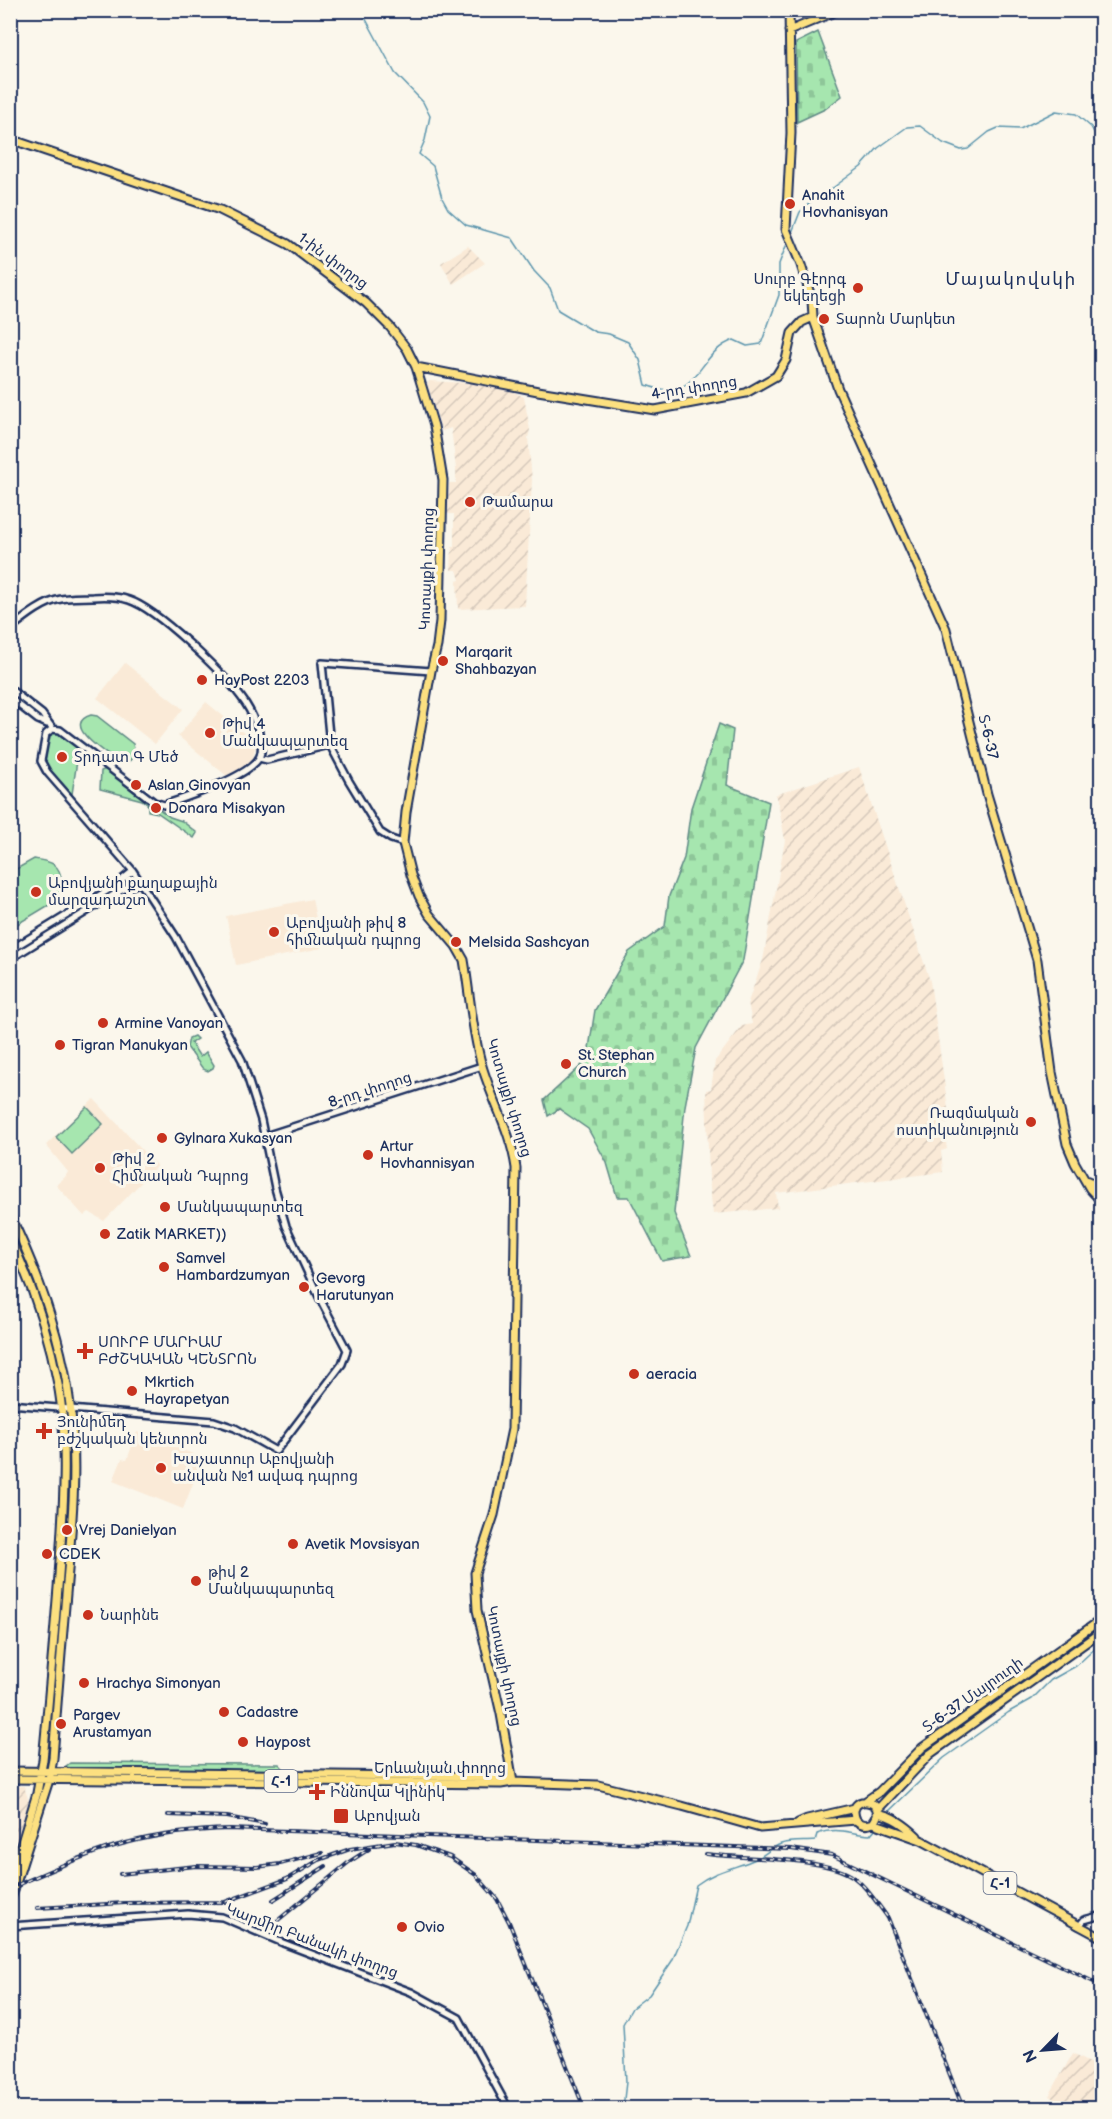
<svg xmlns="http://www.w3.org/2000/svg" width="1112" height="2119" font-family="'Balsamiq Sans','Noto Sans Armenian',sans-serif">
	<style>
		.built { fill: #faead7 }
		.industrial { fill: url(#industrial-furrows) }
		.green { fill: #a6e6af; stroke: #608a86; stroke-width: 1.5 }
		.cemetery { fill: url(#cemetery-stones); stroke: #608a86; stroke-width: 1.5 }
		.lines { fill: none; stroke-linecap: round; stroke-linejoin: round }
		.stream { stroke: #5c95ad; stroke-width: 1.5 }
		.minor-casing { stroke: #1b2f5e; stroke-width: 10 }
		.major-casing { stroke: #1b2f5e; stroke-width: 11 }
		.minor { stroke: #fbf7ec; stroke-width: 5 }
		.major { stroke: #fce080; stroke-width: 7 }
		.rail-casing { stroke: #1b2f5e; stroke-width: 4 }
		.rail { stroke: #fbf7ec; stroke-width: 1.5; stroke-dasharray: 4.5; stroke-linecap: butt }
		.poi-dot { fill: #c8321e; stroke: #fbf7ec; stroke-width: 2 }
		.labels { text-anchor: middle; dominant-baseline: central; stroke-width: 6; stroke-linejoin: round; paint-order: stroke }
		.shield { fill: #fbf7ec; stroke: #5e6b89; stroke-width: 1.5 }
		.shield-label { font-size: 14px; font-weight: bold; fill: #1b2f5e }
		.poi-label { font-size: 15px; fill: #1b2f5e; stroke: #fbf7ec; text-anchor: start }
		.street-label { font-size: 15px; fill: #1b2f5e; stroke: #fbf7ec }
		.quarter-label { font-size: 18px; letter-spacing: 1.5px; fill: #1b2f5e; stroke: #fbf7ec }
	</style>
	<defs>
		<pattern id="industrial-furrows" width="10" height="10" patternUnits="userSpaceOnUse" patternTransform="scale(1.5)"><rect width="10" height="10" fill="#faead7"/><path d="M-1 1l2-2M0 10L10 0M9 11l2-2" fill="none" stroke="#d6c9bb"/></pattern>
		<pattern id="cemetery-stones" width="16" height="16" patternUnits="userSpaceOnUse" patternTransform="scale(1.5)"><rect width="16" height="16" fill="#a6e6af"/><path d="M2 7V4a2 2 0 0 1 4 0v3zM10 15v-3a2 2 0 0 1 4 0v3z" fill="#8ec699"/></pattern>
	</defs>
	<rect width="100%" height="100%" fill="#fbf7ec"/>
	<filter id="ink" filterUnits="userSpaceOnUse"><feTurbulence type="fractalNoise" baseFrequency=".0167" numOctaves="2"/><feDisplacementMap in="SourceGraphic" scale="12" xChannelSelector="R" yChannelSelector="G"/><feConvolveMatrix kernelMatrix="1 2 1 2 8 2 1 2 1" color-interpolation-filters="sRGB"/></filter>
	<g filter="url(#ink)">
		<path class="built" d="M125 663 183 709 155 744 97 698Z
			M206 702 256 743 253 758 241 772 233 775 227 776 178 736Z
			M312 899 322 948 236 965 226 916Z
			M94 1099 157 1166 104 1221 89 1212 84 1216 56 1185 65 1177 68 1172 46 1145Z
			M137 1432 203 1458 183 1509 113 1481 122 1459 127 1460Z"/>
		<path class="industrial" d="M468 246 485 263 453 284 441 263Z
			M430 381 500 385 524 397 530 430 528 438 532 480 525 606 458 609 457 581 460 580 457 570H451L452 547H454V514H447L449 483H456V469L451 428 442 431 427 384Z
			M859 767 930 981 950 1123 943 1124 947 1149 941 1151 943 1172 776 1193 778 1208 713 1214 709 1179 706 1090 711 1089 715 1061 742 1026 752 1024 748 1002 763 960 785 840 778 802 775 795Z
			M11 1786H24L29 1802 11 1864Z
			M1073 2053 1101 2068V2108H1070L1049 2096Z"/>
		<path class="green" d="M91 715 97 716 133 744C136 755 132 764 119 763 109 755 59 725 91 715Z
			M53 731 59 732 83 751 77 761 72 794 48 768 45 761 49 736Z
			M106 769 170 817 182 821 197 833 194 838 158 813 148 811V805L142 800 100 789 101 771Z
			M34 859C39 860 48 861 53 864 65 872 62 888 59 899L11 928V872Z
			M118 887 119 889 11 956V954Z
			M194 1036 197 1039 191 1043 200 1057 206 1052 214 1065 213 1068 208 1071 203 1069 187 1047 189 1038Z
			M87 1107 103 1124 72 1154 56 1137Z
			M70 1763 279 1764 283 1768 281 1771 70 1769 66 1766Z"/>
		<path class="cemetery" d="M818 32 842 96 825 109 797 122 796 43Z
			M719 724 733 730 727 785 769 802 743 960 696 1048 685 1106 674 1213 691 1256 662 1261 629 1197H617L607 1163 588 1129 559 1109 548 1116 544 1100 582 1065 589 1048 595 1010 629 952 665 926 669 896 684 858 691 808Z"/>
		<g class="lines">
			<path class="stream" d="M361 10 395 73 423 102 430 116 425 140 419 154 433 166 442 198 448 209 466 225 512 238 534 271 550 288 558 310 595 332 609 334 628 342 640 360 646 385C700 406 695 353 734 340L747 346 761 344 779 295V264L786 246
				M791 235 800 212 814 199 830 190 861 167 878 148 907 127 920 126 943 143 961 150 968 149 989 132 998 128 1020 129 1056 111 1076 114 1091 127 1102 147
				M888 1812 944 1758 1009 1712 1032 1699 1051 1680 1076 1666 1102 1642
				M623 2108 626 2082 623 2024 632 2008 649 1995 672 1961 687 1926 696 1885C714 1871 735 1868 756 1859 765 1855 772 1847 781 1844 791 1841 804 1842 815 1841L817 1834C837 1826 851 1834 870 1835L876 1828"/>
			<g class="minor-casing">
				<path id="minor" d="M10 629C24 618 43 602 61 599 71 597 82 597 93 597 105 596 117 596 129 600 157 609 223 673 241 697 251 710 266 740 260 756 252 776 185 798 164 805L154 802 60 730 52 729 46 734 41 761 47 772 133 871 176 937 242 1060 261 1120 275 1188 286 1226 319 1297 347 1350 342 1364 276 1451 235 1428 214 1421 10 1404
					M10 689 42 714 53 729
					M10 698 38 720 47 724
					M259 758 267 760 330 745
					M403 843 391 839 380 832 349 781 330 745 322 663 431 671
					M10 950 113 887 133 871
					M10 959 120 891 141 882
					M265 1136 482 1066
					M1092 1188 1102 1183
					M10 1926 188 1914 222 1917 283 1943 411 1992 459 2018 508 2108
					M1079 1926 1084 1920 1102 1915"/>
			</g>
			<g class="major-casing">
				<path id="major" d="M789 10 791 133 786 229 801 265 812 300 813 317 838 389 946 629 987 794 1037 960 1052 1072 1067 1144 1075 1163 1090 1189 1102 1202
					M789 31 839 10
					M10 139 220 210 288 244 366 303 390 327 407 349 416 367 434 426 443 480 440 621 437 646 431 671 406 812 403 843 411 875 419 896 429 914 456 946 464 960C470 995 472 1032 482 1066 492 1100 511 1132 516 1168L512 1429 494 1515 475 1573 477 1610 501 1714 513 1782
					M416 367 538 391 655 410 746 393 776 376 786 360 792 333 802 322 813 317
					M1088 1181 1102 1193
					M10 1215C39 1275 62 1339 70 1405 78 1463 72 1524 67 1582 62 1641 57 1700 53 1759L49 1780 10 1902
					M10 1238C32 1284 49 1335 58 1384 69 1442 63 1516 59 1575 54 1637 49 1698 43 1760L37 1793 10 1881
					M10 1771 503 1777 513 1782
					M10 1779 501 1784 513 1782 598 1785 682 1806 760 1828 856 1820C861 1825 866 1826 873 1823L921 1840 1102 1938
					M866 1801 879 1792 922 1748 1102 1619
					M877 1810 930 1754 1102 1631
					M877 1813C893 1816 905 1825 917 1836
					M856 1820C844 1792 892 1799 873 1823
					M798 1823 807 1819 855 1808"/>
			</g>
			<use href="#minor" class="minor"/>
			<use href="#major" class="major"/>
			<g class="rail-casing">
				<path id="rail" d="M168 1815 227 1817 265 1824
					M706 1854C743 1859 823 1857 852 1876 867 1887 877 1903 888 1918L963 2108
					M120 1874 196 1866 257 1867 280 1864 322 1853
					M10 1888C48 1872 86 1853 126 1843 160 1834 195 1830 230 1829L791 1849 832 1855 1102 1986
					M273 1900 326 1866
					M37 1908 125 1903 225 1902 287 1879 319 1860 350 1849 395 1842 416 1845 450 1857 476 1875 497 1899 509 1922 584 2108
					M277 1921 349 1862 369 1849"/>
			</g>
			<use href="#rail" class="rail"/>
		</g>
	</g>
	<g class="poi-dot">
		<circle cx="790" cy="204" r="6"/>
		<circle cx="858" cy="288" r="6"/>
		<circle cx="824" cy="319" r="6"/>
		<circle cx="470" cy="502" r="6"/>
		<circle cx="443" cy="661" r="6"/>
		<circle cx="202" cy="680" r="6"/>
		<circle cx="210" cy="733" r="6"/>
		<circle cx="62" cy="757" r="6"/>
		<circle cx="136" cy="785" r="6"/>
		<circle cx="156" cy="808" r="6"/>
		<circle cx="36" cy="892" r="6"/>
		<circle cx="274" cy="932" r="6"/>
		<circle cx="456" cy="942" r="6"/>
		<circle cx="103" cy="1023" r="6"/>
		<circle cx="60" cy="1045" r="6"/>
		<circle cx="566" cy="1064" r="6"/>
		<circle cx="1031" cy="1122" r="6"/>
		<circle cx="162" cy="1138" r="6"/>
		<circle cx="368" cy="1155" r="6"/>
		<circle cx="100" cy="1168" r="6"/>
		<circle cx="165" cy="1207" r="6"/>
		<circle cx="105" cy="1234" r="6"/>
		<circle cx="164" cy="1267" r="6"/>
		<circle cx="304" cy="1287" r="6"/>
		<path d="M82 1342h6v6h6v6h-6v6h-6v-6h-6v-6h6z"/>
		<circle cx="634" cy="1374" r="6"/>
		<circle cx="132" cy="1391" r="6"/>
		<path d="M41 1422h6v6h6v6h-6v6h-6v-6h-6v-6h6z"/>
		<circle cx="161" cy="1468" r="6"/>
		<circle cx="67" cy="1530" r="6"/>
		<circle cx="293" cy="1544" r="6"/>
		<circle cx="47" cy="1554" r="6"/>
		<circle cx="196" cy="1581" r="6"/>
		<circle cx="88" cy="1615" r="6"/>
		<circle cx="84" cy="1683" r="6"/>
		<circle cx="224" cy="1712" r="6"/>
		<circle cx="61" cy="1724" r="6"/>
		<circle cx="243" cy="1742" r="6"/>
		<path d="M314 1783h6v6h6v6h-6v6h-6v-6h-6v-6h6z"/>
		<rect x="333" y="1808" width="16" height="16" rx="3"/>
		<circle cx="402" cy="1927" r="6"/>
	</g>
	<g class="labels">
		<g class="shield">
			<rect x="264.5" y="1770" width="33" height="22" rx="4.5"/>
			<rect x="983.5" y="1872" width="33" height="22" rx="4.5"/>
		</g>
		<g class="shield-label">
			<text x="281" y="1781">Հ-1</text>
			<text x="1000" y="1883">Հ-1</text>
		</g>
		<g class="poi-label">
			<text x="802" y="195">Anahit<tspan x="802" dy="17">Hovhanisyan</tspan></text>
			<text x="846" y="279" text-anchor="end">Սուրբ Գէորգ<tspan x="846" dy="17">եկեղեցի</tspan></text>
			<text x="836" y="319">Տարոն Մարկետ</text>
			<text x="482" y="502">Թամարա</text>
			<text x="455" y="652">Marqarit<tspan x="455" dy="17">Shahbazyan</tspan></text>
			<text x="214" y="680">HayPost 2203</text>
			<text x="222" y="724">Թիվ 4<tspan x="222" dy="17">Մանկապարտեզ</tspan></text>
			<text x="74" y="757">Տրդատ Գ Մեծ</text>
			<text x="148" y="785">Aslan Ginovyan</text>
			<text x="168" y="808">Donara Misakyan</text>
			<text x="48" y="883">Աբովյանի քաղաքային<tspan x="48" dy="17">մարզադաշտ</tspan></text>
			<text x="286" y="923">Աբովյանի թիվ 8<tspan x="286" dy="17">հիմնական դպրոց</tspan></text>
			<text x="468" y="942">Melsida Sashcyan</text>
			<text x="115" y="1023">Armine Vanoyan</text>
			<text x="72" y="1045">Tigran Manukyan</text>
			<text x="578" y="1055">St. Stephan<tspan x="578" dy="17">Church</tspan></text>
			<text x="1019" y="1113" text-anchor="end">Ռազմական<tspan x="1019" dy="17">ոստիկանություն</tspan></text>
			<text x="174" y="1138">Gylnara Xukasyan</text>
			<text x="380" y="1146">Artur<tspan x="380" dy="17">Hovhannisyan</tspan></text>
			<text x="112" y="1159">Թիվ 2<tspan x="112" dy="17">Հիմնական Դպրոց</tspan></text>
			<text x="177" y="1207">Մանկապարտեզ</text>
			<text x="117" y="1234">Zatik MARKET))</text>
			<text x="176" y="1258">Samvel<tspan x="176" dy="17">Hambardzumyan</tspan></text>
			<text x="316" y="1278">Gevorg<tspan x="316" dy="17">Harutunyan</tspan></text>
			<text x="98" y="1342">ՍՈՒՐԲ ՄԱՐԻԱՄ<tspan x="98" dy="17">ԲԺՇԿԱԿԱՆ ԿԵՆՏՐՈՆ</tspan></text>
			<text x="646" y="1374">aeracia</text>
			<text x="144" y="1382">Mkrtich<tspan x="144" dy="17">Hayrapetyan</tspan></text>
			<text x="57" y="1422">Յունիմեդ<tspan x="57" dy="17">բժշկական կենտրոն</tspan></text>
			<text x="173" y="1459">Խաչատուր Աբովյանի<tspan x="173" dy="17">անվան №1 ավագ դպրոց</tspan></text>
			<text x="79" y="1530">Vrej Danielyan</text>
			<text x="305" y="1544">Avetik Movsisyan</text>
			<text x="59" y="1554">CDEK</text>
			<text x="208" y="1572">թիվ 2<tspan x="208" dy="17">Մանկապարտեզ</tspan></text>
			<text x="100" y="1615">Նարինե</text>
			<text x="96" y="1683">Hrachya Simonyan</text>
			<text x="236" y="1712">Cadastre</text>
			<text x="73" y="1715">Pargev<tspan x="73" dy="17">Arustamyan</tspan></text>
			<text x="255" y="1742">Haypost</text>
			<text x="330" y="1792">Իննովա Կլինիկ</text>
			<text x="354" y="1816">Աբովյան</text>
			<text x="414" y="1927">Ovio</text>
		</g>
		<g class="street-label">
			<text transform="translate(333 261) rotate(37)">1-ին փողոց</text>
			<text transform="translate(694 388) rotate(-9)">4-րդ փողոց</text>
			<text transform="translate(427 569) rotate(-88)">Կոտայքի փողոց</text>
			<text transform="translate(988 737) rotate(77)">Տ-6-37</text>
			<text transform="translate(370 1090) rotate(-18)">8-րդ փողոց</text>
			<text transform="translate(509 1098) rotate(73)">Կոտայքի փողոց</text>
			<text transform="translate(504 1666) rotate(78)">Կոտայքի փողոց</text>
			<text transform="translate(973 1695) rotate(-35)">Տ-6-37 Մայրուղի</text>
			<text x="440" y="1768">Երևանյան փողոց</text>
			<text transform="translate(312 1941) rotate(21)">Կարմիր Բանակի փողոց</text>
		</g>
		<g class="quarter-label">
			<text x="1011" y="279">Մայակովսկի</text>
		</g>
	</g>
	<rect width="1112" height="2119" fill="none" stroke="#fbf7ec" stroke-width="36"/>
	<rect x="18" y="18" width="1076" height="2083" fill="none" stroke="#1b2f5e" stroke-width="2" filter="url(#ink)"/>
	<g transform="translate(1043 2050) rotate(245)" stroke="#fbf7ec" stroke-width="4.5" paint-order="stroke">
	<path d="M0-4.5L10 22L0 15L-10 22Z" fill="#1b2f5e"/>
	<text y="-9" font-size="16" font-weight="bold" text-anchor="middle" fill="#1b2f5e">N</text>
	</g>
</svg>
